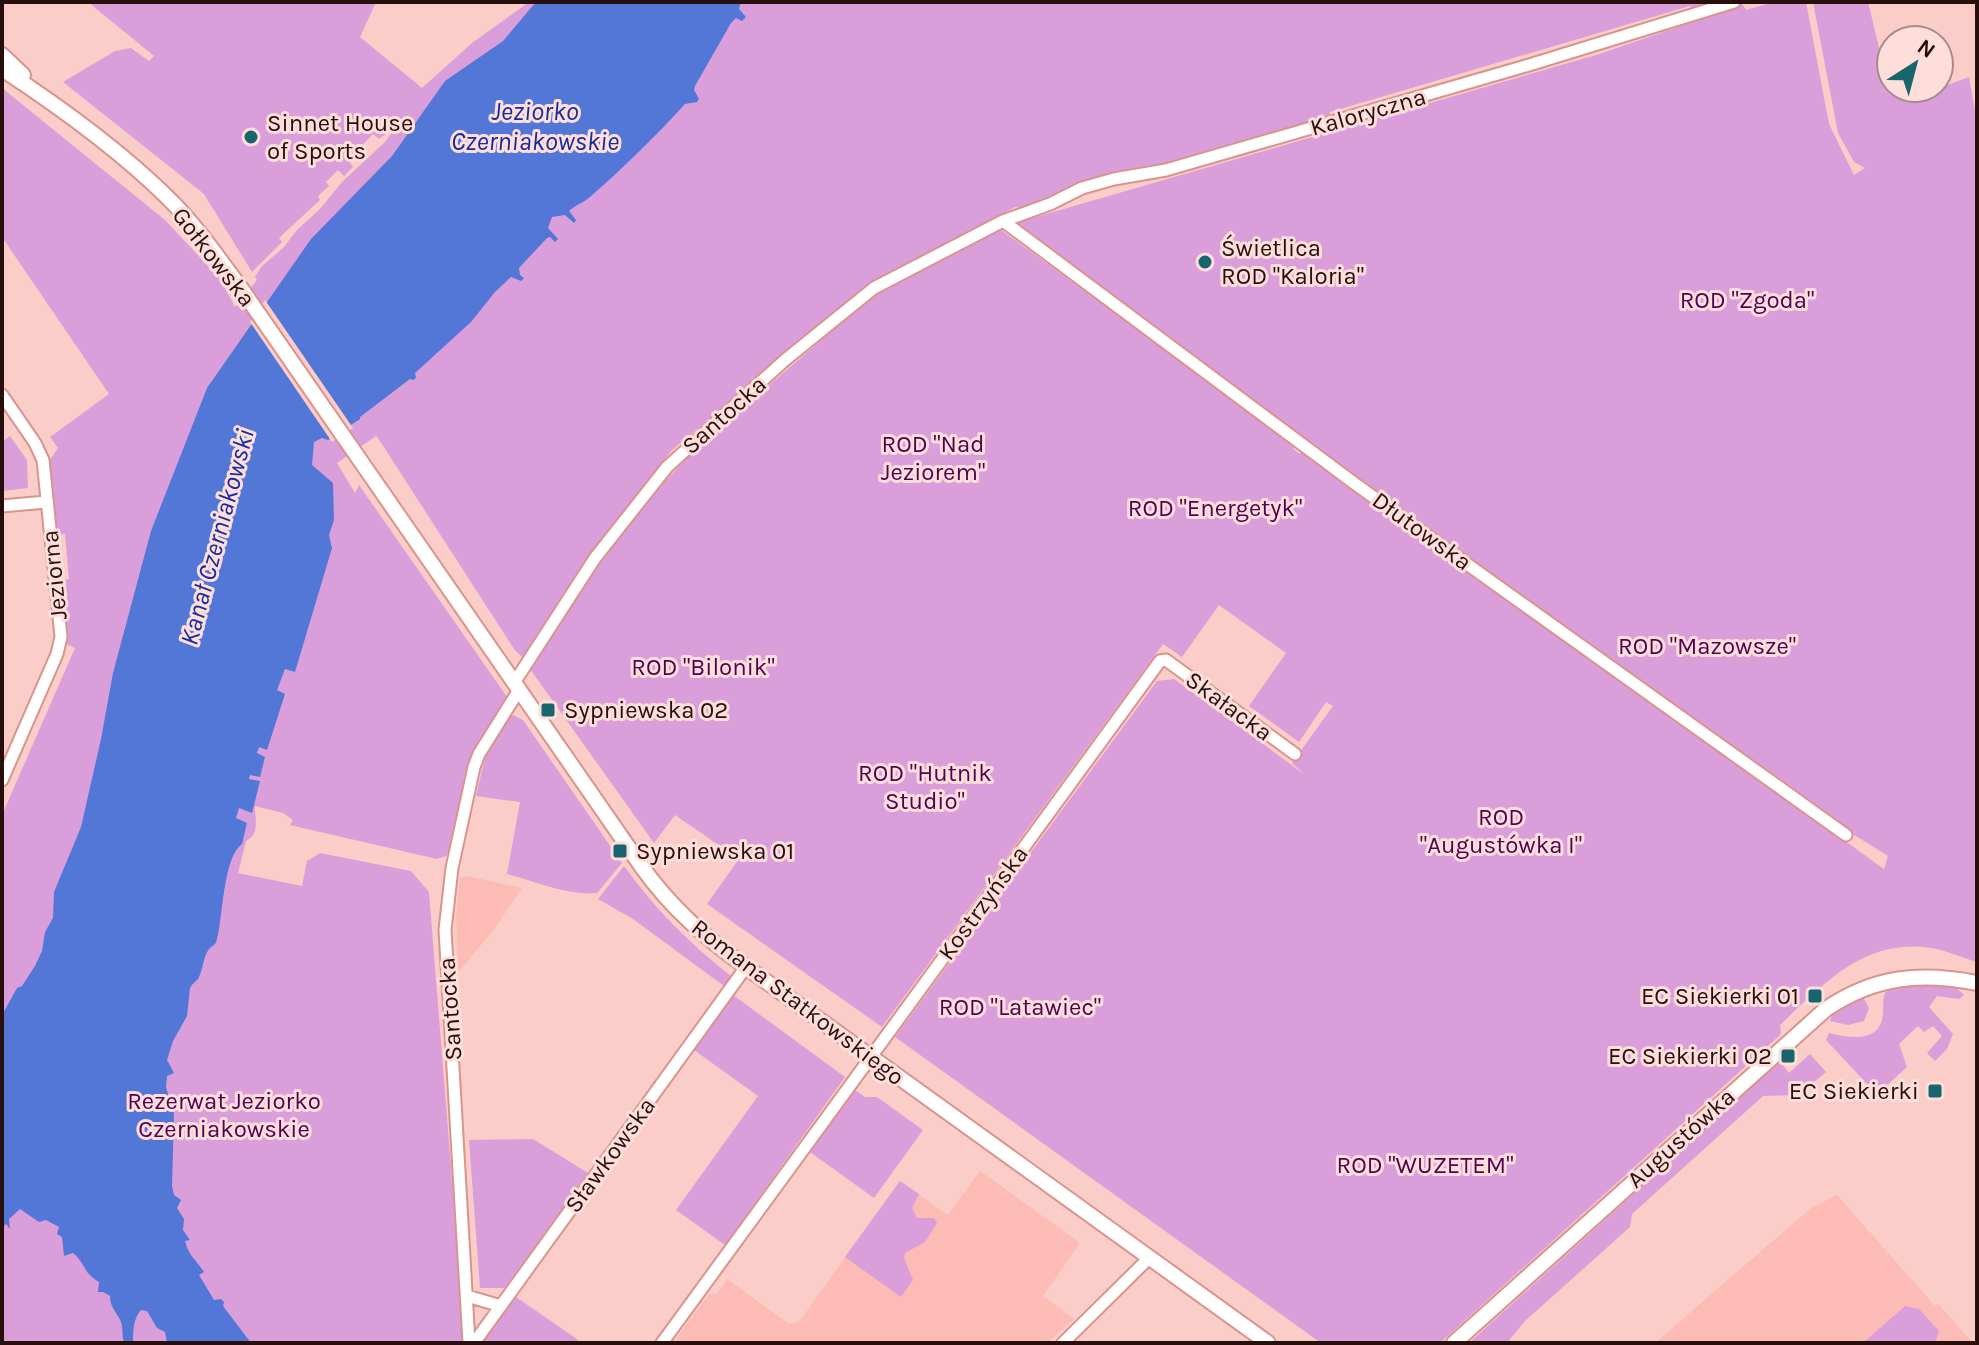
<svg xmlns="http://www.w3.org/2000/svg" width="1979" height="1345" font-family="Karla,sans-serif">
	<style>
		.built { fill: #fcbbb4 }
		.green { fill: #da9eda }
		.water { fill: #5377d6 }
		.pier { fill: #facdc8 }
		.lines { fill: none; stroke-linecap: round; stroke-linejoin: round }
		.minor-casing { stroke: #d9948c; stroke-width: 15 }
		.tertiary-casing { stroke: #d9948c; stroke-width: 18 }
		.minor { stroke: #fff; stroke-width: 11 }
		.tertiary { stroke: #fff; stroke-width: 14 }
		.poi-dot { fill: #18656e; stroke: #fddeda; stroke-width: 3 }
		.labels { text-anchor: middle; dominant-baseline: central; stroke-width: 6; stroke-linejoin: round; paint-order: stroke }
		.street-label { font-size: 24px; fill: #280f0d; stroke: #fddeda }
		.poi-label { font-size: 24px; fill: #280f0d; stroke: #fddeda; text-anchor: start }
		.park-label { font-size: 24px; fill: #510054; stroke: #fddeda }
		.water-label { font-size: 26px; font-style: italic; fill: #152d9c; stroke: #fddeda }
	</style>
	<rect width="100%" height="100%" fill="#facdc8"/>
	<path class="built" d="M467 876 522 888 493 931 458 972 456 914 460 878Z
		M980 1171 1080 1243 1043 1296 1074 1319 1047 1343H680L676 1339 709 1294H717L727 1279 789 1324 799 1322 900 1181 948 1215Z
		M1837 1195 1935 1306 1938 1304 1973 1343H1655L1811 1208Z"/>
	<path class="green" d="M88 2H376L360 37 422 88 472 43 529 2H1741L1746 10 1774 2H1806L1829 124 1854 175 1865 168 1854 162 1838 133 1813 2H1868L1882 60 1891 58V88H1939L1969 77 1977 123V962C1960 957 1941 948 1923 947 1860 942 1822 986 1780 1025L1781 1034 1440 1343H1321L895 1037 1157 681 1174 679 1304 774 1292 763 1333 706 1326 702 1299 742 1249 706 1286 653 1219 605 1182 657 1163 644 882 1027 707 904 739 859 675 815 654 843 530 669 561 623 564 613C606 553 648 495 701 444L877 292 997 227 1295 445 1293 449 1300 454 1302 451 1884 869 1888 856 1843 828 1369 487 1012 224 1596 55 1699 20 1690 6 1330 112 1331 117 1033 207H1015L877 283 673 449 594 550 549 620 529 659 521 656 514 649 378 438 376 436 337 463 355 493 359 485 507 697 464 777 456 839 446 856 437 859 290 825 293 820 283 813 255 806C255 820 260 833 246 841L238 873 302 886 307 861 320 853 411 871 429 892 465 1343H2V815L75 648 66 644 60 580 69 579 65 534 56 535 49 461 58 448 50 437 109 394 2 237V88L165 220 220 279 235 307 257 280 255 277 262 266 283 248 297 230 320 209 342 182 385 142 397 126 379 139 373 134 348 160 353 167 344 176 338 170 326 182 329 186 318 196 320 200 279 238 282 242 252 272 204 194 63 82 115 51 131 48 149 61 154 56Z
		M10 436 27 460 28 488 2 491V442Z
		M513 715 523 720 622 863 597 893C566 896 536 881 507 874L520 802 476 796C483 767 488 733 513 715Z
		M624 866C656 910 688 942 731 976L724 986 633 919 598 899Z
		M1935 984 1954 986 1964 995 1959 999 1937 996 1929 1007 1953 1034 1947 1049 1935 1061 1927 1053 1942 1036 1933 1026 1924 1032 1918 1026 1899 1044 1907 1067 1884 1088 1868 1085 1826 1040 1829 1033C1849 1038 1880 1044 1883 1014 1884 1004 1881 998 1888 989Z
		M733 995 845 1077 725 1245 676 1210 758 1096 694 1050Z
		M1860 998 1864 999 1869 1008 1864 1021 1848 1025 1830 1021 1832 1014Z
		M1810 1054 1826 1072 1799 1095 1763 1096 1632 1214 1630 1227 1525 1321 1507 1343H1469L1777 1064H1782L1789 1073Z
		M855 1090 865 1097H877L923 1130 874 1198 810 1152Z
		M533 1139 588 1173 505 1288H480L469 1140Z
		M900 1181 919 1194 912 1208 917 1218H934L937 1223 925 1242 905 1253 904 1258 913 1280 901 1297 845 1257Z
		M516 1297 574 1337 581 1343H481Z
		M1905 1306 1919 1309 1939 1331 1935 1343H1863Z"/>
	<path class="water" d="M536 2H741L739 9 746 17 742 21 736 18 731 23 695 86 694 90 699 99 697 102 685 104C655 137 623 168 590 197 583 203 575 205 569 211L576 220 574 223 565 215 552 217 548 228 558 239 555 242 550 237 547 238 519 268 520 275 524 278 521 281 511 277 495 292 471 322 415 373 416 378 413 380 410 379 360 417V419L328 440 322 438 314 442 312 465 333 483 334 520 329 535 332 548 295 672 285 669 277 690 285 694 267 750 259 747 257 753 265 757 260 777 250 775 249 779 260 781 252 813 239 808 236 818 247 823 242 844C223 857 223 917 217 939 216 945 213 945 209 949 203 957 203 970 198 979 195 982 192 984 190 988L187 1016 173 1041 167 1060 174 1073 167 1076 166 1087 174 1114 172 1186 174 1195 181 1200 177 1208 184 1219 183 1230 190 1240 185 1241C189 1256 196 1260 204 1272L199 1275 214 1300 221 1299 224 1302 223 1306 251 1343H167L165 1332 157 1328 147 1311 141 1310C133 1319 133 1331 133 1343H124C122 1337 123 1328 121 1322 117 1312 110 1308 110 1296L103 1292H98L99 1282C82 1272 87 1265 73 1253L64 1256 62 1237 57 1234 59 1227 46 1220 39 1222 20 1209 9 1219 10 1229 6 1224 2 1228V1015L17 988 22 986 35 966 42 951 45 932 53 918 54 892 81 827 101 739 113 673 151 531 207 388 311 239 392 156 445 81 503 41Z"/>
	<path class="pier" d="M265 300 353 428 332 442 250 322Z"/>
	<g class="lines">
		<g class="minor-casing">
			<path id="minor" d="M1003 221 1358 486 1846 835
				M2 395 35 443 43 460 61 637 57 654 2 780
				M2 506 46 502
				M514 683 595 558 667 467 785 360 874 288 1003 221 1050 204 1082 188 1114 179 1166 170 1529 65 1734 2
				M467 1296 501 1306
				M469 1343 445 930 452 868 474 767 479 754 519 690
				M474 1343 746 967
				M662 1343 1160 661 1166 660 1295 754
				M1063 1343 1149 1258"/>
		</g>
		<g class="tertiary-casing">
			<path id="tertiary" d="M2 55 23 75
				M2 69C60 107 117 148 166 196 194 223 217 256 240 287L642 867C671 908 706 938 746 967L1268 1343
				M1454 1343 1826 1009C1875 976 1920 972 1977 983"/>
		</g>
		<use href="#minor" class="minor"/>
		<use href="#tertiary" class="tertiary"/>
	</g>
	<g class="poi-dot">
		<circle cx="251" cy="137" r="8"/>
		<circle cx="1205" cy="262" r="8"/>
		<rect x="540" y="702" width="16" height="16" rx="4"/>
		<rect x="612" y="843" width="16" height="16" rx="4"/>
		<rect x="1807" y="988" width="16" height="16" rx="4"/>
		<rect x="1780" y="1048" width="16" height="16" rx="4"/>
		<rect x="1927" y="1083" width="16" height="16" rx="4"/>
	</g>
	<g class="labels">
		<g class="street-label">
			<text transform="translate(1368 112) rotate(-16)">Kaloryczna</text>
			<text transform="translate(214 257) rotate(52)">Gołkowska</text>
			<text transform="translate(724 415) rotate(-42)">Santocka</text>
			<text transform="translate(1422 531) rotate(36)">Dłutowska</text>
			<text transform="translate(54 575) rotate(-96)">Jeziorna</text>
			<text transform="translate(1229 706) rotate(36)">Skałacka</text>
			<text transform="translate(983 903) rotate(-54)">Kostrzyńska</text>
			<text transform="translate(798 1002) rotate(37)">Romana Statkowskiego</text>
			<text transform="translate(450 1009) rotate(-94)">Santocka</text>
			<text transform="translate(1681 1138) rotate(-42)">Augustówka</text>
			<text transform="translate(610 1155) rotate(-54)">Sławkowska</text>
		</g>
		<g class="poi-label">
			<text x="267" y="123">Sinnet House<tspan x="267" dy="28">of Sports</tspan></text>
			<text x="1221" y="248">Świetlica<tspan x="1221" dy="28">ROD "Kaloria"</tspan></text>
			<text x="564" y="710">Sypniewska 02</text>
			<text x="636" y="851">Sypniewska 01</text>
			<text x="1799" y="996" text-anchor="end">EC Siekierki 01</text>
			<text x="1772" y="1056" text-anchor="end">EC Siekierki 02</text>
			<text x="1919" y="1091" text-anchor="end">EC Siekierki</text>
		</g>
		<g class="park-label">
			<text x="1747" y="300">ROD "Zgoda"</text>
			<text x="933" y="444">ROD "Nad<tspan x="933" dy="28">Jeziorem"</tspan></text>
			<text x="1215" y="508">ROD "Energetyk"</text>
			<text x="1707" y="646">ROD "Mazowsze"</text>
			<text x="703" y="667">ROD "Bilonik"</text>
			<text x="925" y="773">ROD "Hutnik<tspan x="925" dy="28">Studio"</tspan></text>
			<text x="1501" y="817">ROD<tspan x="1501" dy="28">"Augustówka I"</tspan></text>
			<text x="1020" y="1007">ROD "Latawiec"</text>
			<text x="224" y="1101">Rezerwat Jeziorko<tspan x="224" dy="28">Czerniakowskie</tspan></text>
			<text x="1425" y="1165">ROD "WUZETEM"</text>
		</g>
		<g class="water-label">
			<text x="535" y="111">Jeziorko<tspan x="535" dy="30">Czerniakowskie</tspan></text>
			<text transform="translate(217 537) rotate(-75)">Kanał Czerniakowski</text>
		</g>
	</g>
	<rect width="1979" height="1345" fill="none" stroke="#280f0d" stroke-width="8"/>
	<g transform="translate(1915 64) rotate(36)"><circle r="38" fill="#fddeda" stroke="#a88b88" stroke-width="2"/>
	<path d="M0-6L14 30L0 20L-14 30Z" fill="#18656e"/>
	<text y="-12" font-size="22" font-weight="bold" text-anchor="middle" fill="#280f0d">N</text>
	</g>
</svg>
